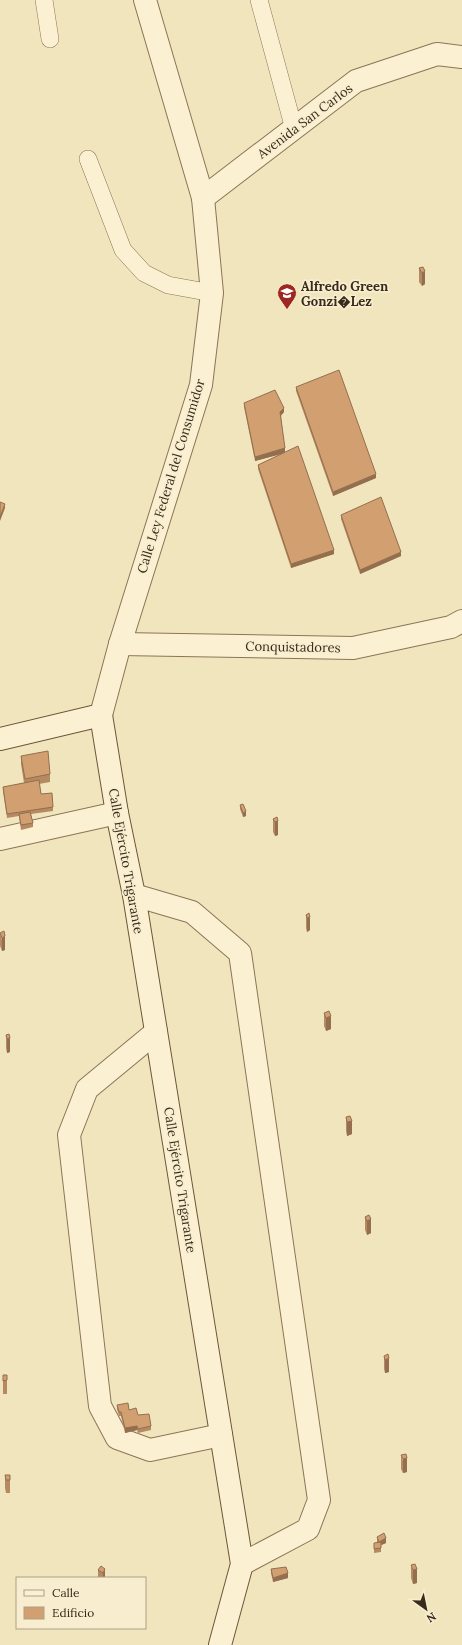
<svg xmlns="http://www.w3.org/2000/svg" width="462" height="1645" font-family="Lora,serif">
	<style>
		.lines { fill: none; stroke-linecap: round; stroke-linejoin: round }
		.service-casing { stroke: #8b7556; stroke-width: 18 }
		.minor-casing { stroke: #8b7556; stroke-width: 24 }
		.tertiary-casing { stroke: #8b7556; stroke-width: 24 }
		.secondary-casing { stroke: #6d5639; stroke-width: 24 }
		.service { stroke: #fbf1d2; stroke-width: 17 }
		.minor { stroke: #fbf1d2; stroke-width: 22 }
		.tertiary { stroke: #fbf1d2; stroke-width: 22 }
		.secondary { stroke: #fbf1d2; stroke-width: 22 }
		.wall { fill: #b58961 }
		.shaded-wall { fill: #936f4f }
		.building { fill: #d29f71; stroke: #936f4f }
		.labels { text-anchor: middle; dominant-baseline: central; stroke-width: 3.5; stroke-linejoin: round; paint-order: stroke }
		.street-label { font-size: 13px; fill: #392b1b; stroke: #f8eecf }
		.poi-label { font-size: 13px; font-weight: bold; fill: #392b1b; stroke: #f8eecf; text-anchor: start }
	</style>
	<rect width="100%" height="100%" fill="#f1e5be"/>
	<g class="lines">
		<g class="service-casing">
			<path id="service" d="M44 0 50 39
				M259 0 294 129
				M88 159 123 250 144 273 168 285 212 293"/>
		</g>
		<g class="minor-casing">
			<path id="minor" d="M203 198 356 81 437 54 462 57
				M120 644 353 648 451 627 462 621
				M0 839 117 813
				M134 895 192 912 240 953 319 1500 308 1529 242 1564
				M156 1032 87 1089 69 1135 100 1406 117 1438 150 1450 221 1435"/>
		</g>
		<g class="tertiary-casing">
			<path id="tertiary" d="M101 715 120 644 201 385 212 293 203 198 145 0"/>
		</g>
		<g class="secondary-casing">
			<path id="secondary" d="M0 739 101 715 117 813 134 895 242 1564 220 1645"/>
		</g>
		<use href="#service" class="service"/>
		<use href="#minor" class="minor"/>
		<use href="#tertiary" class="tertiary"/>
		<use href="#secondary" class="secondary"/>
	</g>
	<path class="wall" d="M423 267 425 284 422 286 419 282V268Z
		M296 387 376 478 333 496 296 391Z
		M244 403 284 412 281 416 285 453 334 554 291 568 258 469V465L284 453 255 461 244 407Z
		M341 515 401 556 360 574 341 519Z
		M21 756 50 774V782L39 784 41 794 53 807V811L31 814 33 823V827L21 830 19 816 7 818 3 791V787L24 783 21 764Z
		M240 805 246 816 243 817 240 809Z
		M277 817 278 835 275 836 273 832V819Z
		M309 913 310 930 307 932 306 928V915Z
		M0 933 5 950 2 951 0 946Z
		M324 1013 331 1029 326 1031 324 1026Z
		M9 1034 10 1052 7 1053 6 1048V1035Z
		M346 1117 352 1134 347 1136 346 1131Z
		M369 1215 371 1233 367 1235 365 1230V1217Z
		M384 1356 389 1372 385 1373 384 1369Z
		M3 1375H7V1394H3Z
		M117 1405 129 1410 138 1415 151 1426V1430L138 1433 137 1430 125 1433 121 1416H119L117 1409Z
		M401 1455 407 1472 403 1473 401 1469Z
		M5 1475 10 1480V1493H6L5 1488Z
		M377 1537 386 1543 381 1545V1552L374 1553V1543H377Z
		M411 1565 417 1583 413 1584 411 1578Z
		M101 1566 105 1578H98V1570Z
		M271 1569 288 1578 273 1582 271 1573Z"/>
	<path class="shaded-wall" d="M425 271V284L422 286V273Z
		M284 408V412L280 416V412Z
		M285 448V453L255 461V457Z
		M376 474V478L333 496V492Z
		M5 504V508L0 521V517Z
		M334 550V554L291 568V564Z
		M401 552V556L360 574V570Z
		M246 811V816L243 817V813Z
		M278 821V835L275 836V822Z
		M310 917V930L307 932V918Z
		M5 936V950L2 951V938Z
		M331 1016V1029L326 1031V1018Z
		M10 1038V1052L7 1053V1039Z
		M352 1121V1134L347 1136V1122Z
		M371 1219V1233L367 1235V1221Z
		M389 1358V1372L385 1373V1360Z
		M137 1426V1430L125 1433V1428Z
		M407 1458V1472L403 1473V1459Z
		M386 1538V1543L379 1546V1542Z
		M105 1569V1578H103V1573Z
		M417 1569V1583L413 1584V1570Z
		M288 1573V1578L273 1582V1578Z"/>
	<path class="building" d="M423 267 425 271 422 273 419 268Z
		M339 370 376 474 333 492 296 387Z
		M275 390 284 408 280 412 285 448 255 457 244 403Z
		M298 446 334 550 291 564 258 465Z
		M381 497 401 552 360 570 341 515Z
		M0 502 5 504 0 517Z
		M48 751 50 774 25 779 21 756Z
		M39 780 41 794 52 793 53 807 7 814 3 787Z
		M243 804 246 811 243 813 240 805Z
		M30 812 33 823 21 825 19 814Z
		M277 817 278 821 275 822 273 819Z
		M309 913 310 917 307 918 306 915Z
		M4 931 5 936 2 938 0 933Z
		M329 1011 331 1016 326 1018 324 1013Z
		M9 1034 10 1038 7 1039 6 1035Z
		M350 1116 352 1121 347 1122 346 1117Z
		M369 1215 371 1219 367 1221 365 1217Z
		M388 1354 389 1358 385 1360 384 1356Z
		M3 1375H7V1380L3 1381Z
		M128 1403 129 1410 136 1408 138 1415 149 1414 151 1426 138 1429 137 1426 125 1428 121 1412H119L117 1405Z
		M406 1454 407 1458 403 1459 401 1455Z
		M5 1475H10V1480H6Z
		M384 1533 386 1538 379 1542 377 1537Z
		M381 1542V1548L374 1549V1543Z
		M415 1564 417 1569 413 1570 411 1565Z
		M101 1566 105 1569 103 1573 98 1570Z
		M286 1567 288 1573 273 1578 271 1569Z"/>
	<defs>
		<g id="school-pin" transform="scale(1)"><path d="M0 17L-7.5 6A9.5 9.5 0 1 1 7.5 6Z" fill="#9e2721" stroke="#f8eecf"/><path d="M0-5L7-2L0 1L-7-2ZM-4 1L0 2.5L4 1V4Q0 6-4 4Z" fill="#fff"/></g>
	</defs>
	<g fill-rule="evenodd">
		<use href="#school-pin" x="287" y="293"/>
	</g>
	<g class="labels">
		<g class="street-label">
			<text transform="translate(305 121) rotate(-37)">Avenida San Carlos</text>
			<text transform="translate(171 476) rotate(-73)">Calle Ley Federal del Consumidor</text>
			<text transform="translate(293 647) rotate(1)">Conquistadores</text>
			<text transform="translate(126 861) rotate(80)">Calle Ejército Trigarante</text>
			<text transform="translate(180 1180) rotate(81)">Calle Ejército Trigarante</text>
		</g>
		<g class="poi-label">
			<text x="301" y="286">Alfredo Green<tspan x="301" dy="15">Gonzi�Lez</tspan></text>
		</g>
	</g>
	<rect x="16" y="1577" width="130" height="52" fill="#f8eecf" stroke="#aca087"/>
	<rect x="24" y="1590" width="20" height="6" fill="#fbf1d2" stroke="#aca087"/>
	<text x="52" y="1597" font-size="12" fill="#392b1b">Calle</text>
	<rect x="24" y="1607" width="20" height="12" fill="#d29f71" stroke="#aca087"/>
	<text x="52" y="1617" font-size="12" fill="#392b1b">Edificio</text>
	<g transform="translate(426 1609) rotate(147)" stroke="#f8eecf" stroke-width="3" paint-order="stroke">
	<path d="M0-3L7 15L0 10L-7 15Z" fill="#392b1b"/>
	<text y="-6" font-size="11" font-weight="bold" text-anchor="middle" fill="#392b1b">N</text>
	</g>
</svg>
